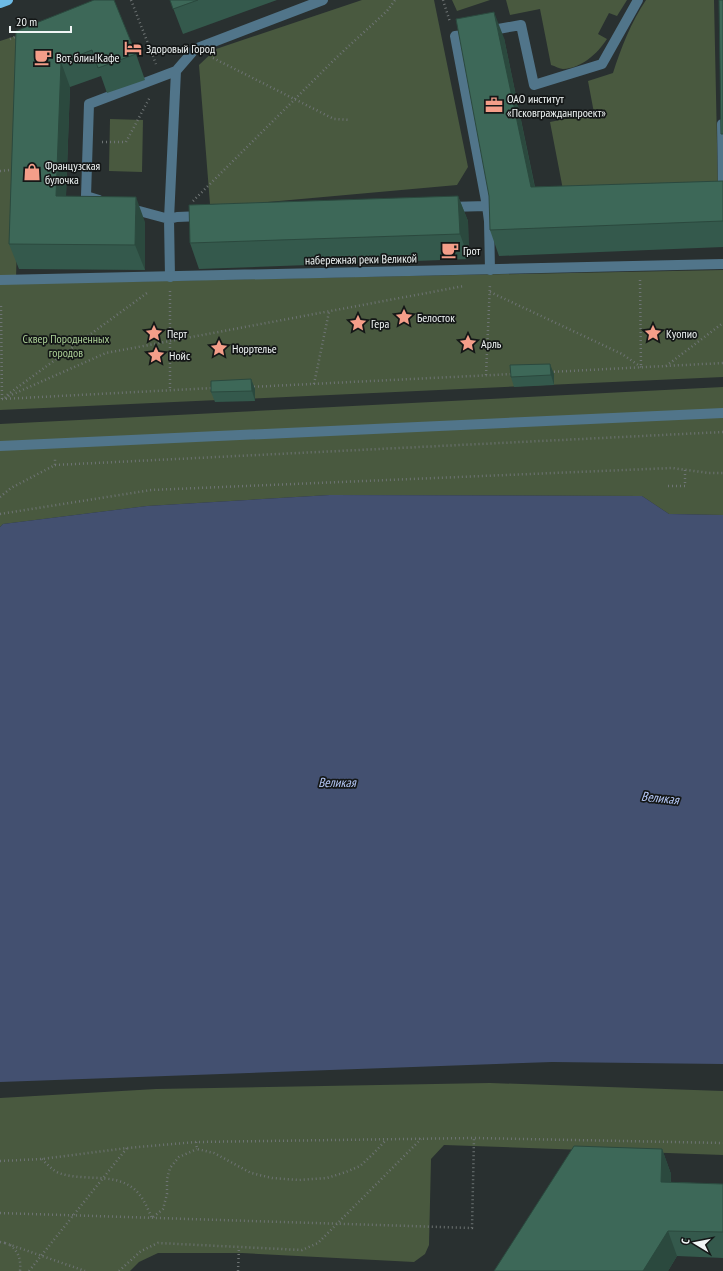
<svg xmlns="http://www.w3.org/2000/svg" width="723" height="1271" font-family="'PT Sans Narrow',sans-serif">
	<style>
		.green { fill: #49593f }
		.water { fill: #435070 }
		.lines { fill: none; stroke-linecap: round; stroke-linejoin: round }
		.path { stroke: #6e7474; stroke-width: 2.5; stroke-dasharray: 1 3; stroke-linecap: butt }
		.lane { stroke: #51758a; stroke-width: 10 }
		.street { stroke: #51758a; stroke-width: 10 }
		.primary { stroke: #6dbbe6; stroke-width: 10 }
		.wall { fill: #34594c }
		.shaded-wall { fill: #2b493e }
		.building { fill: #3d6858; stroke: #2b493e }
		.labels { text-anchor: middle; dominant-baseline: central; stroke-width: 3.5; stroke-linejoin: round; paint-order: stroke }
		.poi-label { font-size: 12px; fill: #f0f5f5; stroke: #141717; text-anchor: start }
		.street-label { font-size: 12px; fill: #f0f5f5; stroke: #141717 }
		.park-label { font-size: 12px; fill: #abcf96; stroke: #141717 }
		.water-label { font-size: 13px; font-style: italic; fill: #b7caf9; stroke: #141717 }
	</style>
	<rect width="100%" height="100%" fill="#293030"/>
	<path class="green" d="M362 0H434L468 167 457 185 235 205 210 204 199 65 216 49Z
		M452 0H490L457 11Z
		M506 0H627L617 16 609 13 598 34 607 39C597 54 582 68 563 69 560 69 555 66 551 65L540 9 510 15Z
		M646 0H714L718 191 564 195 550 122 594 113 588 81 613 73C621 48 631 22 646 0Z
		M22 34 16 280H0V41Z
		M110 119 143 120 142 172 109 171Z
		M723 270V377L0 410V284Z
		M723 387V515L669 514 642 496 330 495 147 506 3 524 0 527V424Z
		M490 1083 723 1091V1155L444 1145 431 1159 429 1245 425 1254 414 1262 242 1253H158L139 1262 130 1271H0V1098L156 1089Z"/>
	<path class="water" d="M330 495 642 496 669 514 723 515V1064L552 1062 0 1082V527L3 524 147 506Z"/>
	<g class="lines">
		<path class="path" d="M131 0 156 64
			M443 0 450 22
			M10 39 17 36
			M213 58 334 119 350 120
			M102 142H126L150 97
			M0 171 10 170
			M193 201 338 56 387 11 395 0
			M640 280 641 367
			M170 291V391
			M490 292 622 354 641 367
			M1 306 2 399 106 353 464 286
			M666 366 723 323
			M550 372 723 363
			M486 375 490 284
			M314 384 329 312
			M250 387 513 374
			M7 395 147 293
			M2 399 213 388
			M55 465 723 432
			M668 486H685V470
			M0 497 11 488 55 465V459
			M0 514 151 490 672 468 709 473H723
			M196 1142 197 1149 214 1153 251 1173 272 1178 299 1180 327 1178 346 1172 360 1166 372 1155 386 1140
			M42 1159C47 1164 52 1170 59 1173 87 1183 123 1169 142 1198 146 1204 149 1212 152 1218L163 1209 167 1194V1179L170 1168 179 1157 197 1149
			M0 1161 42 1159 127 1148 196 1142 474 1138 723 1143
			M0 1213 472 1228 474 1138
			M0 1242 5 1243
			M5 1243 85 1271
			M10 1245C19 1252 21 1260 20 1271
			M29 1271 127 1148
			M119 1271 141 1251 158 1243 302 1250 318 1243 421 1139
			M238 1271 239 1247"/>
		<path class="lane" d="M487 31 521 25 534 85 602 64 638 0
			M472 34 455 36 487 206 489 221 490 270
			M176 71 169 219 177 217 202 216
			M722 124 723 186
			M99 200 86 196 89 104 176 71 195 49 323 0
			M449 207 487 206
			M128 208 169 219 170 277"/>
		<path class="street" d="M0 280 723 264
			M0 446 723 413"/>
		<path class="primary" d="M0 3 8 0"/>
	</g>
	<path class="wall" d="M170 0H277L183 34Z
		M16 31 136 54 145 80 107 93 101 76 70 87 66 196 145 222V270L19 269 9 244Z
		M504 38 535 187 723 181V247L499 256 490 230Z
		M458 196 468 221 469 259 199 269 190 243Z
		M554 374V385L514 387 511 377Z
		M251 379 255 389V401L215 402 211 392Z
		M662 1149 671 1174V1182L723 1184V1258L677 1256 668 1271H494Z"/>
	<path class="shaded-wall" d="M494 12 504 38 540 213 531 187Z
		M61 62 70 87 65 222 56 196Z
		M458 196 468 221 469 259 460 234Z
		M136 197 145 222V270L135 245Z
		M550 364 554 374V385L551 375Z
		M251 379 255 389V401L252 391Z
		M662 1149 671 1174 670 1207 661 1182Z
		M668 1231 677 1256 668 1271H643Z"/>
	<path class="building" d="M94 0H114L136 54 98 68 92 50 61 62 56 196 136 197 135 245 9 244 16 31Z
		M170 0H198L173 9Z
		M719 0H723V134H721Z
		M494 12 531 187 723 181V221L490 230 489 196 456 19Z
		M458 196 460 234 190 243 189 205Z
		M550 364 551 375 511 377 510 365Z
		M251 379 252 391 211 392V381Z
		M574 1146 662 1149 661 1182 723 1184V1232L668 1231 643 1271H494Z"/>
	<defs>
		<g id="hotel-bare" transform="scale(1.38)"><path d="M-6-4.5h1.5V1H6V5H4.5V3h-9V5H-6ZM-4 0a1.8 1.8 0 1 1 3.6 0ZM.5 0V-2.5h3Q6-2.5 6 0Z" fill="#f49e89" stroke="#141717" stroke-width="2.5" paint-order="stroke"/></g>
		<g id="cafe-bare" transform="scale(1.38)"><path d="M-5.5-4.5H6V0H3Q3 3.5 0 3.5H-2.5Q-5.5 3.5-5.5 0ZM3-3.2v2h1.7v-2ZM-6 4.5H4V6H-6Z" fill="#f49e89" stroke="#141717" stroke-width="2.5" paint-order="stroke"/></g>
		<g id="office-bare" transform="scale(1.38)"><path d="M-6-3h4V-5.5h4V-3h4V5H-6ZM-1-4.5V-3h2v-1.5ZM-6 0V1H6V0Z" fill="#f49e89" stroke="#141717" stroke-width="2.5" paint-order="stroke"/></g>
		<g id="shop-bare" transform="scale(1.38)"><path d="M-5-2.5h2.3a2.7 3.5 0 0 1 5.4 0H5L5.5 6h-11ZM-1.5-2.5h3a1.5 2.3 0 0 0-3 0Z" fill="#f49e89" stroke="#141717" stroke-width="2.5" paint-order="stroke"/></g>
		<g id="sight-bare" transform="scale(1.38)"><path d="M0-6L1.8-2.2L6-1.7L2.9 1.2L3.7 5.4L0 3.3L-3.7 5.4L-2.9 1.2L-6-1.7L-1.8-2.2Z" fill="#f49e89" stroke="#141717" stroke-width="2.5" paint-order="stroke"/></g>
	</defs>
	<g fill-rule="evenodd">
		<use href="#hotel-bare" x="133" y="48"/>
		<use href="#cafe-bare" x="43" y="57"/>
		<use href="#office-bare" x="494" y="105"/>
		<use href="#shop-bare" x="32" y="172"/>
		<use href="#cafe-bare" x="450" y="250"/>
		<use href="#sight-bare" x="404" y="317"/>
		<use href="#sight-bare" x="358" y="323"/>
		<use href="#sight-bare" x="154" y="333"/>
		<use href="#sight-bare" x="653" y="333"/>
		<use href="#sight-bare" x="468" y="343"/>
		<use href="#sight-bare" x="219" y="348"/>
		<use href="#sight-bare" x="156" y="355"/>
	</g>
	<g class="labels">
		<g class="poi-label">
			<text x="146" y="48">Здоровый Город</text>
			<text x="56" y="57">Вот, блин!Кафе</text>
			<text x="507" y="98">ОАО институт<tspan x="507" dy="14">«Псковгражданпроект»</tspan></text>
			<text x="45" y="165">Французская<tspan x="45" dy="14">булочка</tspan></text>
			<text x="463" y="250">Грот</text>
			<text x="417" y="317">Белосток</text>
			<text x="371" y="323">Гера</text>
			<text x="167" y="333">Перт</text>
			<text x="666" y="333">Куопио</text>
			<text x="481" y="343">Арль</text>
			<text x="232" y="348">Норртелье</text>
			<text x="169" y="355">Нойс</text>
		</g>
		<g class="street-label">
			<text transform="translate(361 259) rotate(-1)">набережная реки Великой</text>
		</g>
		<g class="park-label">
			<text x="66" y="338">Сквер Породненных<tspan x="66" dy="14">городов</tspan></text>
		</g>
		<g class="water-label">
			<text x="337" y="782">Великая</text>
			<text transform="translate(660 798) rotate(6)">Великая</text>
		</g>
	</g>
	<g transform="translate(695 1243) rotate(280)" stroke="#141717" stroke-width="3" paint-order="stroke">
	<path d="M0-3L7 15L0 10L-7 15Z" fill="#f0f5f5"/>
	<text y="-6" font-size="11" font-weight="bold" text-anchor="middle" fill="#f0f5f5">С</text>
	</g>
	<path d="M10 26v6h61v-6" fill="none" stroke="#f0f5f5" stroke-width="2"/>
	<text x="16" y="26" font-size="12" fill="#f0f5f5" stroke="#141717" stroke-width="3" paint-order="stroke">20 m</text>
</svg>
